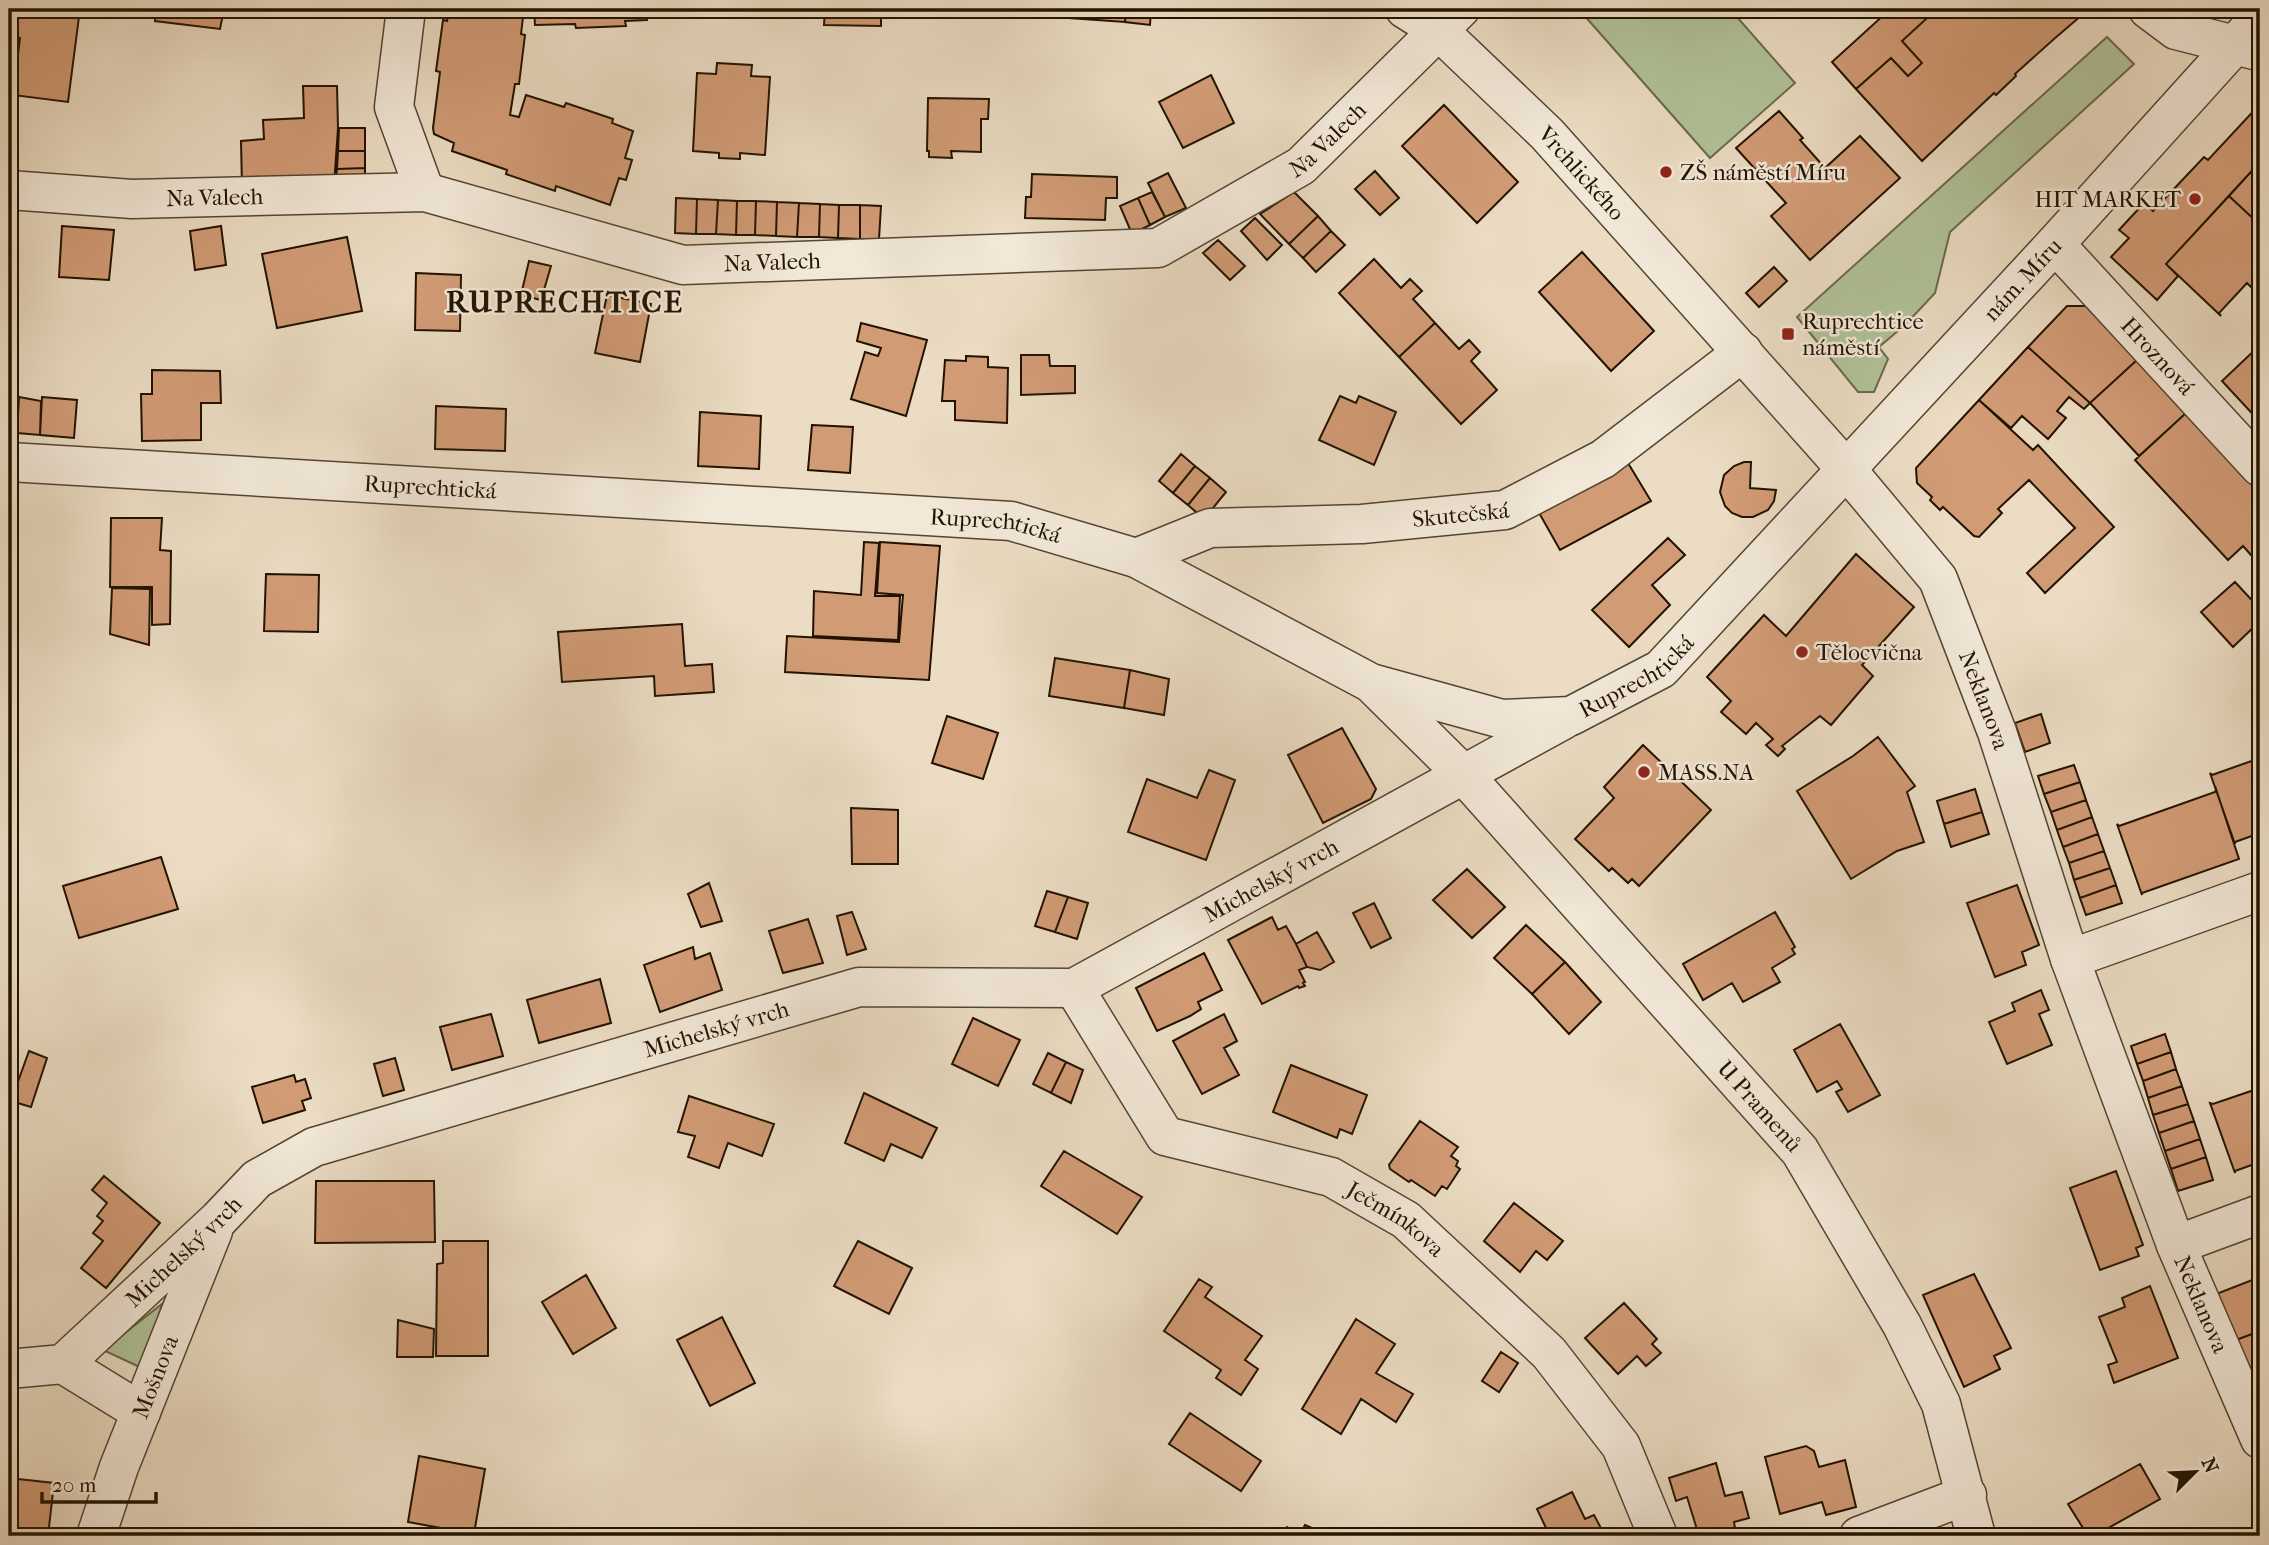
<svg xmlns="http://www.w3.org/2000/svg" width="2269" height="1545" font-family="'IM FELL French Canon',serif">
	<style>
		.green { fill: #b1c299; stroke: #6a6a4d; stroke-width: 2 }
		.building { fill: #d19b76; stroke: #221301; stroke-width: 2 }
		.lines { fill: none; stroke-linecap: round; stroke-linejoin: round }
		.minor-casing { stroke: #544532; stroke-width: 41 }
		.minor { stroke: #f2e8d8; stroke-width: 38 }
		.poi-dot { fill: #8f2418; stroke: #f2e8d8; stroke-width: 2.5 }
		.labels { text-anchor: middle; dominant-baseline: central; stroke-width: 5; stroke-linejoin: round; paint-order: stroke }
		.street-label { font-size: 23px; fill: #221301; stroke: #f2e8d8 }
		.poi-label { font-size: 23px; fill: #221301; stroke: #f2e8d8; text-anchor: start }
		.district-label { font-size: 30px; font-weight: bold; letter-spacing: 2px; fill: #221301; stroke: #f2e8d8 }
	</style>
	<rect width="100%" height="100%" fill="#ebdcc3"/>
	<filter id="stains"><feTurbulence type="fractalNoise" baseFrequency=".00286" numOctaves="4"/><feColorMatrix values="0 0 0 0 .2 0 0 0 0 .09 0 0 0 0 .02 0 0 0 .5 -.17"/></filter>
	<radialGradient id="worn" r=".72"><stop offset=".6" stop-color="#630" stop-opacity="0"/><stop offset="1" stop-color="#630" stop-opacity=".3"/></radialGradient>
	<path class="green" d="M1589 9H1730L1795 83 1710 158 1583 14Z
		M2107 37 2134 64 1950 232 1935 293 1905 325 1879 347 1888 359 1874 392H1858L1797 317Z
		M162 1304 144 1369 103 1350Z"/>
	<path class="building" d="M9 9H80L68 102 13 95 20 38 9 36Z
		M156 9H224L220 29 155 21Z
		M449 9H524L521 34 525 35 519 84H515L510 115 519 117 526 95 564 107 566 103 613 119 612 123 633 131 625 158 632 160 626 180 619 178 610 205 556 186 555 191 506 174 507 170 452 151 454 143 434 134 433 128 440 72 436 71 443 20 447 21Z
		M534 9H647V20L625 21 626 26 576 28 575 24 535 25Z
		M825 9H881V26L824 25Z
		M1070 9H1126L1125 22 1069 18Z
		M1126 9H1151L1150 25 1125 22Z
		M1882 9H1937L1902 41 1922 63 1908 76 1891 58 1856 89 1832 62 1886 13Z
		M1937 9H2089L2054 39 2015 74 2016 76 1996 95 1994 93 1922 161 1856 89 1891 58 1908 76 1922 63 1902 41Z
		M717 63 752 65 751 76 770 77 765 155 740 153V159L719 158V153L693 151 697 73 716 74Z
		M1211 75 1234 123 1183 148 1159 102Z
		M303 86H337L338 128 334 186 242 187 241 141 264 139 263 120 304 118Z
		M928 98 989 99 988 119H981V152L951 151 952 158 929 157V151H927Z
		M2260 104V162L2166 264 2178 276 2157 300 2111 257 2129 238 2119 230 2144 203 2153 211 2204 157 2208 160Z
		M1444 105 1518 182 1477 223 1402 146Z
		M1779 111 1803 138 1800 140 1825 168 1860 136 1900 178 1810 260 1771 216 1786 203 1736 148Z
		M339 128H365V151H338Z
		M338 151H365V168L337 169Z
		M2260 162V225L2229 196Z
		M365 168V186H335L337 169Z
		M1375 171 1399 198 1380 215 1355 189Z
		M1168 173 1186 208 1165 217 1148 183Z
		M1032 174 1117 177V198H1106L1105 220 1025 218 1026 197H1031Z
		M1152 192 1165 217 1150 225 1138 198Z
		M1294 192 1318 216 1289 244 1260 214Z
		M2229 196 2260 225V277L2251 287 2247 283 2219 313 2221 316 2166 264Z
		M676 198 697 199 696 234 675 233Z
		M1138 198 1150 225 1132 234 1120 206Z
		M697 199 718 200 716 234H696Z
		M718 200 737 201 736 235 716 234Z
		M737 201H756L755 235H736Z
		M756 201 777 202 776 236 755 235Z
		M777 202 799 203 797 237 776 236Z
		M799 203 820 204 819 237H797Z
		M820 204 839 205 838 238 819 237Z
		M839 205H860V239L838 238Z
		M860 205 881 206 879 239H860Z
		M1318 216 1331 231 1303 258 1289 244Z
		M1255 218 1282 245 1267 260 1241 231Z
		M62 226 114 230 109 280 59 277Z
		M221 226 226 265 195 270 190 231Z
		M1331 231 1345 245 1316 272 1303 258Z
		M347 237 362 311 277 328 262 254Z
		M1218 240 1245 266 1230 280 1203 253Z
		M1582 252 1654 331 1611 371 1539 292Z
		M1374 259 1401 288 1410 279 1422 291 1413 299 1435 323 1399 357 1339 293Z
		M529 261 551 266 541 300 521 295Z
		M1774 267 1787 281 1759 307 1746 293Z
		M416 273 461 275 460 331 415 330Z
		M607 295 651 304 640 362 595 353Z
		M2067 306H2086L2137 360 2090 403 2028 347Z
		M861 323 927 340 906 416 851 399 865 352 878 356 881 348 857 341Z
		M1435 323 1459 349 1469 340 1480 352 1471 361 1497 390 1461 424 1399 357Z
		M2260 345V422L2222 381Z
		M2028 347 2090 403 2084 409 2069 397 2057 411 2066 418 2048 439 2022 416 2011 428 1979 400Z
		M1021 355H1049L1050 366H1075V393L1021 395Z
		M966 356 988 357V367L1008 368 1007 423 955 420V401H942L945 360 966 361Z
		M2137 360 2186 413 2139 456 2090 403Z
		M152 370 220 371 221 403H201V440L142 441 141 394H152Z
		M9 396 19 397 17 433 9 432Z
		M1340 396 1356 403 1359 396 1396 412 1374 465 1319 440Z
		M19 397 41 401 40 435 17 433Z
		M42 397 77 400 74 438 40 435Z
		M1979 400 2033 450 2038 445 2114 527 2045 593 2027 573 2075 528 2029 480 1998 509 2002 513 1979 537 1974 536 1943 507 1940 510 1930 500 1932 497 1917 483 1916 468Z
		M436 406 506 409 505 451 435 449Z
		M700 412 761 416 759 469 698 466Z
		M2186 413 2260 493V556L2251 555 2243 546 2228 560 2135 460Z
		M812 425 853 427 850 473 808 470Z
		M1181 454 1195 466 1173 493 1159 481Z
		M1744 462H1751L1750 488 1776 490 1774 501 1768 510 1753 517H1742L1732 513 1725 506 1720 492 1724 475 1734 466Z
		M1628 463 1651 501 1560 550 1538 511Z
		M1195 466 1210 478 1188 505 1173 493Z
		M1210 478 1226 492 1204 519 1188 505Z
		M111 518H162L160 550 171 551 170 624 152 625V587H110Z
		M1668 538 1685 555 1652 585 1670 605 1629 647 1592 610Z
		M864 542 879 543 875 596H900L898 640 813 636 814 591 861 595Z
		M880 542 940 546 929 680 785 672 787 636 899 642 903 595 877 593Z
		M1856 554 1914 607 1862 665 1873 676 1831 725 1820 716 1782 746 1785 749 1778 756 1766 745 1773 739 1756 723 1746 734 1721 712 1731 701 1707 677 1764 615 1786 636Z
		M266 574 319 575 318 632 264 631Z
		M2235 582 2260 609V621L2233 647 2201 612Z
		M9 587H13L9 627Z
		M112 588 150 589 149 645 110 634Z
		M682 624 685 666 712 664 714 692 655 696 654 676 562 682 558 632Z
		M1055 658 1130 670 1124 708 1049 696Z
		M1130 670 1169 679 1164 715 1124 708Z
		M2041 714 2050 743 2025 752 2015 723Z
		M947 716 998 733 983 779 932 763Z
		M1342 728 1376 789 1371 799 1323 823 1288 755Z
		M1878 737 1915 786 1907 792 1924 842 1897 851 1851 879 1797 791 1853 756Z
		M1643 745 1711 810 1639 886 1632 879 1628 883 1612 868 1609 871 1575 839 1614 798 1604 787Z
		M2260 758V833L2235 842V844L2210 773 2212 775Z
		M2074 765 2080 782 2044 794 2038 776Z
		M1209 770 1235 780 1206 860 1128 832 1147 779 1197 798Z
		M2080 782 2086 800 2051 812 2044 794Z
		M1975 789 1982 812 1944 824 1937 801Z
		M2216 789 2239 859 2142 893V895L2117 824 2119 826 2215 792Z
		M2086 800 2092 817 2057 830 2051 812Z
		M851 808 898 810V864H852Z
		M1982 812 1989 834 1951 847 1944 824Z
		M2092 817 2098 834 2063 847 2057 830Z
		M2098 834 2104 851 2069 863 2063 847Z
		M2104 851 2110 868 2074 880 2069 863Z
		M161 857 178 909 79 938 63 886Z
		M2110 868 2116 885 2080 898 2074 880Z
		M1467 869 1505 907 1472 938 1433 900Z
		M709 883 722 921 701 927 688 894Z
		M2017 885 2039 945 2022 952 2026 965 1995 977 1967 903Z
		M2116 885 2122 903 2086 915 2080 898Z
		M1047 891 1068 897 1055 932 1035 926Z
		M1068 897 1088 903 1077 939 1055 932Z
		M1374 903 1391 938 1371 948 1353 913Z
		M852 912 866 949 847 955 837 916Z
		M1775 912 1795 947 1792 949 1795 954 1772 968 1780 982 1743 1002 1732 983 1703 1000 1683 964Z
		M1272 917 1278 930 1286 926 1296 944 1307 967 1299 970 1305 982 1303 983 1305 986 1299 988 1298 986 1262 1004 1228 940Z
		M808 919 823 963 783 973 769 931Z
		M1526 925 1565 962 1532 994 1494 958Z
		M1317 932 1334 962 1320 970 1307 967 1296 944Z
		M693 947 695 959 710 953 722 990 660 1012 644 965Z
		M1204 953 1222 990 1198 1002 1201 1009 1190 1016 1157 1031 1136 988Z
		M1565 962 1601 1002 1569 1034 1532 994Z
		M600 979 611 1023 539 1043 527 1000Z
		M2041 990 2049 1010 2039 1014 2052 1045 2007 1064 1989 1022 2015 1011 2012 1003Z
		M491 1014 503 1056 452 1070 440 1027Z
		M1224 1014 1237 1041 1224 1048 1239 1075 1202 1094 1173 1041Z
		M973 1018 1020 1040 998 1086 952 1064Z
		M1840 1024 1880 1095 1848 1112 1836 1092 1842 1089 1837 1081 1817 1092 1794 1050Z
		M2165 1034 2171 1052 2137 1064 2131 1046Z
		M29 1051 47 1058 31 1107 11 1101Z
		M2171 1052 2176 1069 2143 1081 2137 1064Z
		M1048 1053 1066 1062 1051 1093 1033 1084Z
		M395 1058 404 1090 383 1096 374 1064Z
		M1066 1062 1083 1070 1071 1103 1051 1093Z
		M1291 1065 1367 1095 1352 1134 1340 1129 1337 1138 1273 1112Z
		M2176 1069 2182 1086 2148 1098 2143 1081Z
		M294 1075 296 1082 305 1079 311 1098 302 1101 305 1110 263 1123 252 1087Z
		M2182 1086 2188 1104 2153 1115 2148 1098Z
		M2260 1088V1162L2235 1171V1173L2210 1103 2213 1104Z
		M864 1093 937 1128 922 1158 891 1144 884 1161 845 1143Z
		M689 1096 774 1124 762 1156 728 1143 719 1168 688 1157 695 1136 678 1132Z
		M2188 1104 2194 1121 2159 1133 2153 1115Z
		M1420 1121 1458 1147 1451 1156 1458 1161 1456 1166 1460 1169 1447 1189 1442 1186 1435 1196 1411 1180 1409 1182 1390 1169 1389 1165Z
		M2194 1121 2200 1139 2165 1151 2159 1133Z
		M2200 1139 2206 1157 2171 1169 2165 1151Z
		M1064 1151 1142 1197 1117 1234 1041 1186Z
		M2206 1157 2213 1180 2178 1191 2171 1169Z
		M2116 1171 2143 1245 2136 1248 2139 1256 2100 1270 2070 1188Z
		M104 1176 160 1223 106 1288 81 1268 103 1241 93 1233 103 1221 97 1216 107 1203 92 1190Z
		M316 1181H434L435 1242 315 1243Z
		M1514 1203 1563 1241 1547 1260 1536 1251 1520 1272 1484 1241Z
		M443 1241H488V1356H436L437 1264 443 1263Z
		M858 1241 912 1268 889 1314 834 1286Z
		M1974 1274 2011 1348 1994 1356 2000 1369 1964 1387 1923 1295Z
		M586 1275 616 1328 573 1354 542 1302Z
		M2260 1277V1331L2228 1343 2211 1296Z
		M1199 1279 1212 1287 1205 1297 1262 1336 1245 1360 1258 1369 1241 1395 1216 1378 1221 1370 1164 1331Z
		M2150 1286 2178 1358 2114 1383 2108 1365 2117 1362 2099 1317 2125 1307 2122 1298Z
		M1624 1303 1657 1339 1652 1344 1661 1353 1646 1366 1637 1356 1618 1374 1585 1338Z
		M722 1317 755 1383 710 1406 677 1340Z
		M1356 1319 1395 1344 1376 1373 1413 1394 1396 1422 1361 1399 1341 1434 1302 1409Z
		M398 1320 434 1329 433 1357H397Z
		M2260 1331V1383L2246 1388 2228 1343Z
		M1501 1352 1518 1363 1499 1392 1482 1381Z
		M1190 1413 1261 1461 1241 1491 1169 1444Z
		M1806 1446 1814 1451 1819 1467 1845 1460 1856 1507 1826 1515 1822 1502 1780 1514 1765 1457Z
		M419 1456 485 1469 474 1534 408 1522Z
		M1716 1463 1725 1496 1742 1492 1749 1518 1734 1522 1735 1528 1699 1536 1687 1497 1676 1501 1669 1478Z
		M2140 1464 2160 1499 2094 1536H2088L2068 1504Z
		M9 1478 54 1483 48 1536 9 1531Z
		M1572 1492 1585 1519 1594 1515 1603 1532 1595 1536H1540L1538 1531 1546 1528 1537 1509Z
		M1305 1525 1321 1532 1318 1536H1281L1287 1527 1300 1535Z"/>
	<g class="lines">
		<g class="minor-casing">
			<g id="minor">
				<path d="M406 9 394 107 425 192"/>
				<path id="s1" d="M1405 9 1437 29 1547 134 1846 469 1938 579 1997 732 2070 959 2176 1245 2260 1439"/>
				<path d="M2148 9 2176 30 2258 51"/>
				<path id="s2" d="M9 190 132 199 425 192 683 265 1158 248 1301 166 1460 9"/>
				<path id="s3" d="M2055 244 2260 467"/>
				<path id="s4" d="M9 462 1011 521 1136 558 1371 683 1502 719 1571 716 1661 669 2055 244 2260 17"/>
				<path id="s5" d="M1136 558 1210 528 1362 524 1505 510 1603 459 1743 352"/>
				<path id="s6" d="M1373 685 1464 775 1800 1151 1902 1325 1941 1404 1976 1536"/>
				<path d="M2070 959 2260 891"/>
				<path id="s7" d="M1074 988 1165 1136 1331 1177 1406 1220 1549 1353 1621 1446 1658 1536"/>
				<path d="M2176 1245 2260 1214"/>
				<path d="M63 1364 141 1412"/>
				<path id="s8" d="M9 1369 63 1364 218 1220 257 1179 314 1147 859 987 1074 988 1563 720"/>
				<path id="s9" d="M96 1536 119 1467 213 1231"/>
				<path d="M1859 1536 1967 1495"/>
			</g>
		</g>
		<use href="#minor" class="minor"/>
	</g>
	<g class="poi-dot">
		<circle cx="1666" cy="172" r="7"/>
		<circle cx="2195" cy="199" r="7"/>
		<rect x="1781" y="327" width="14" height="14" rx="3.5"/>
		<circle cx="1802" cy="652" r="7"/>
		<circle cx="1644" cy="772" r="7"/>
	</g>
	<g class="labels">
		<g class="street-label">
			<text stroke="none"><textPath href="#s2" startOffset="1362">Na Valech</textPath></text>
			<text stroke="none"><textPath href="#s1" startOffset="242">Vrchlického</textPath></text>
			<text stroke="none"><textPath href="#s2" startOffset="206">Na Valech</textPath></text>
			<text stroke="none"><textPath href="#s2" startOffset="774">Na Valech</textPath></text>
			<text stroke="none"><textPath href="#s4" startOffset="2238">nám. Míru</textPath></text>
			<text stroke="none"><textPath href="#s3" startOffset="152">Hroznová</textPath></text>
			<text stroke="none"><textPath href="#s4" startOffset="422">Ruprechtická</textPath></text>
			<text stroke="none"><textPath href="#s5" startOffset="331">Skutečská</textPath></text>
			<text stroke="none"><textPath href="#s4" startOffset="989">Ruprechtická</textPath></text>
			<text stroke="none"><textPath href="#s4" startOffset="1682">Ruprechtická</textPath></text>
			<text stroke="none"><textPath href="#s1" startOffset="912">Neklanova</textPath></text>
			<text stroke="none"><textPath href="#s8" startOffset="1395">Michelský vrch</textPath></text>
			<text stroke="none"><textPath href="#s8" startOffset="807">Michelský vrch</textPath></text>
			<text stroke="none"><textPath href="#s6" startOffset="572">U Pramenů</textPath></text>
			<text stroke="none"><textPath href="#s7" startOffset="422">Ječmínkova</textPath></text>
			<text stroke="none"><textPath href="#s8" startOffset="219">Michelský vrch</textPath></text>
			<text stroke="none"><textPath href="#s1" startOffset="1554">Neklanova</textPath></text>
			<text stroke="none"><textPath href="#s9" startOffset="170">Mošnova</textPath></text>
		</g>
		<g class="poi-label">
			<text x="1680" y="172">ZŠ náměstí Míru</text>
			<text x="2181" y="199" text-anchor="end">HIT MARKET</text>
			<text x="1802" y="321">Ruprechtice<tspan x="1802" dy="26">náměstí</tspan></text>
			<text x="1816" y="652">Tělocvična</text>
			<text x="1658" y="772">MASS.NA</text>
		</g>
		<g class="district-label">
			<text x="565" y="302">RUPRECHTICE</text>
		</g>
	</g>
	<rect width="2269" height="1545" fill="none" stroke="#ebdcc3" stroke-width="35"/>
	<rect x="10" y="10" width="2248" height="1524" fill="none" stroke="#221301" stroke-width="3.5"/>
	<rect x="18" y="18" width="2234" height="1510" fill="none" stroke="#221301" stroke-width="2"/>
	<g transform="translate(2195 1472) rotate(66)" stroke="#f2e8d8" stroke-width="5" paint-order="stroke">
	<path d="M0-5L12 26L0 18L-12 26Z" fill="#221301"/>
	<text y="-10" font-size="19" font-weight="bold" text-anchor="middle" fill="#221301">N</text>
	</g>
	<path d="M42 1492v10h114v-10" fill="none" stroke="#221301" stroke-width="3.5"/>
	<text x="52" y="1492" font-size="21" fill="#221301" stroke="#f2e8d8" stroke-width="5" paint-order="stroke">20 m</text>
	<rect width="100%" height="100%" filter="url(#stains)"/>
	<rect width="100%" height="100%" fill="url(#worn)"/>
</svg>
